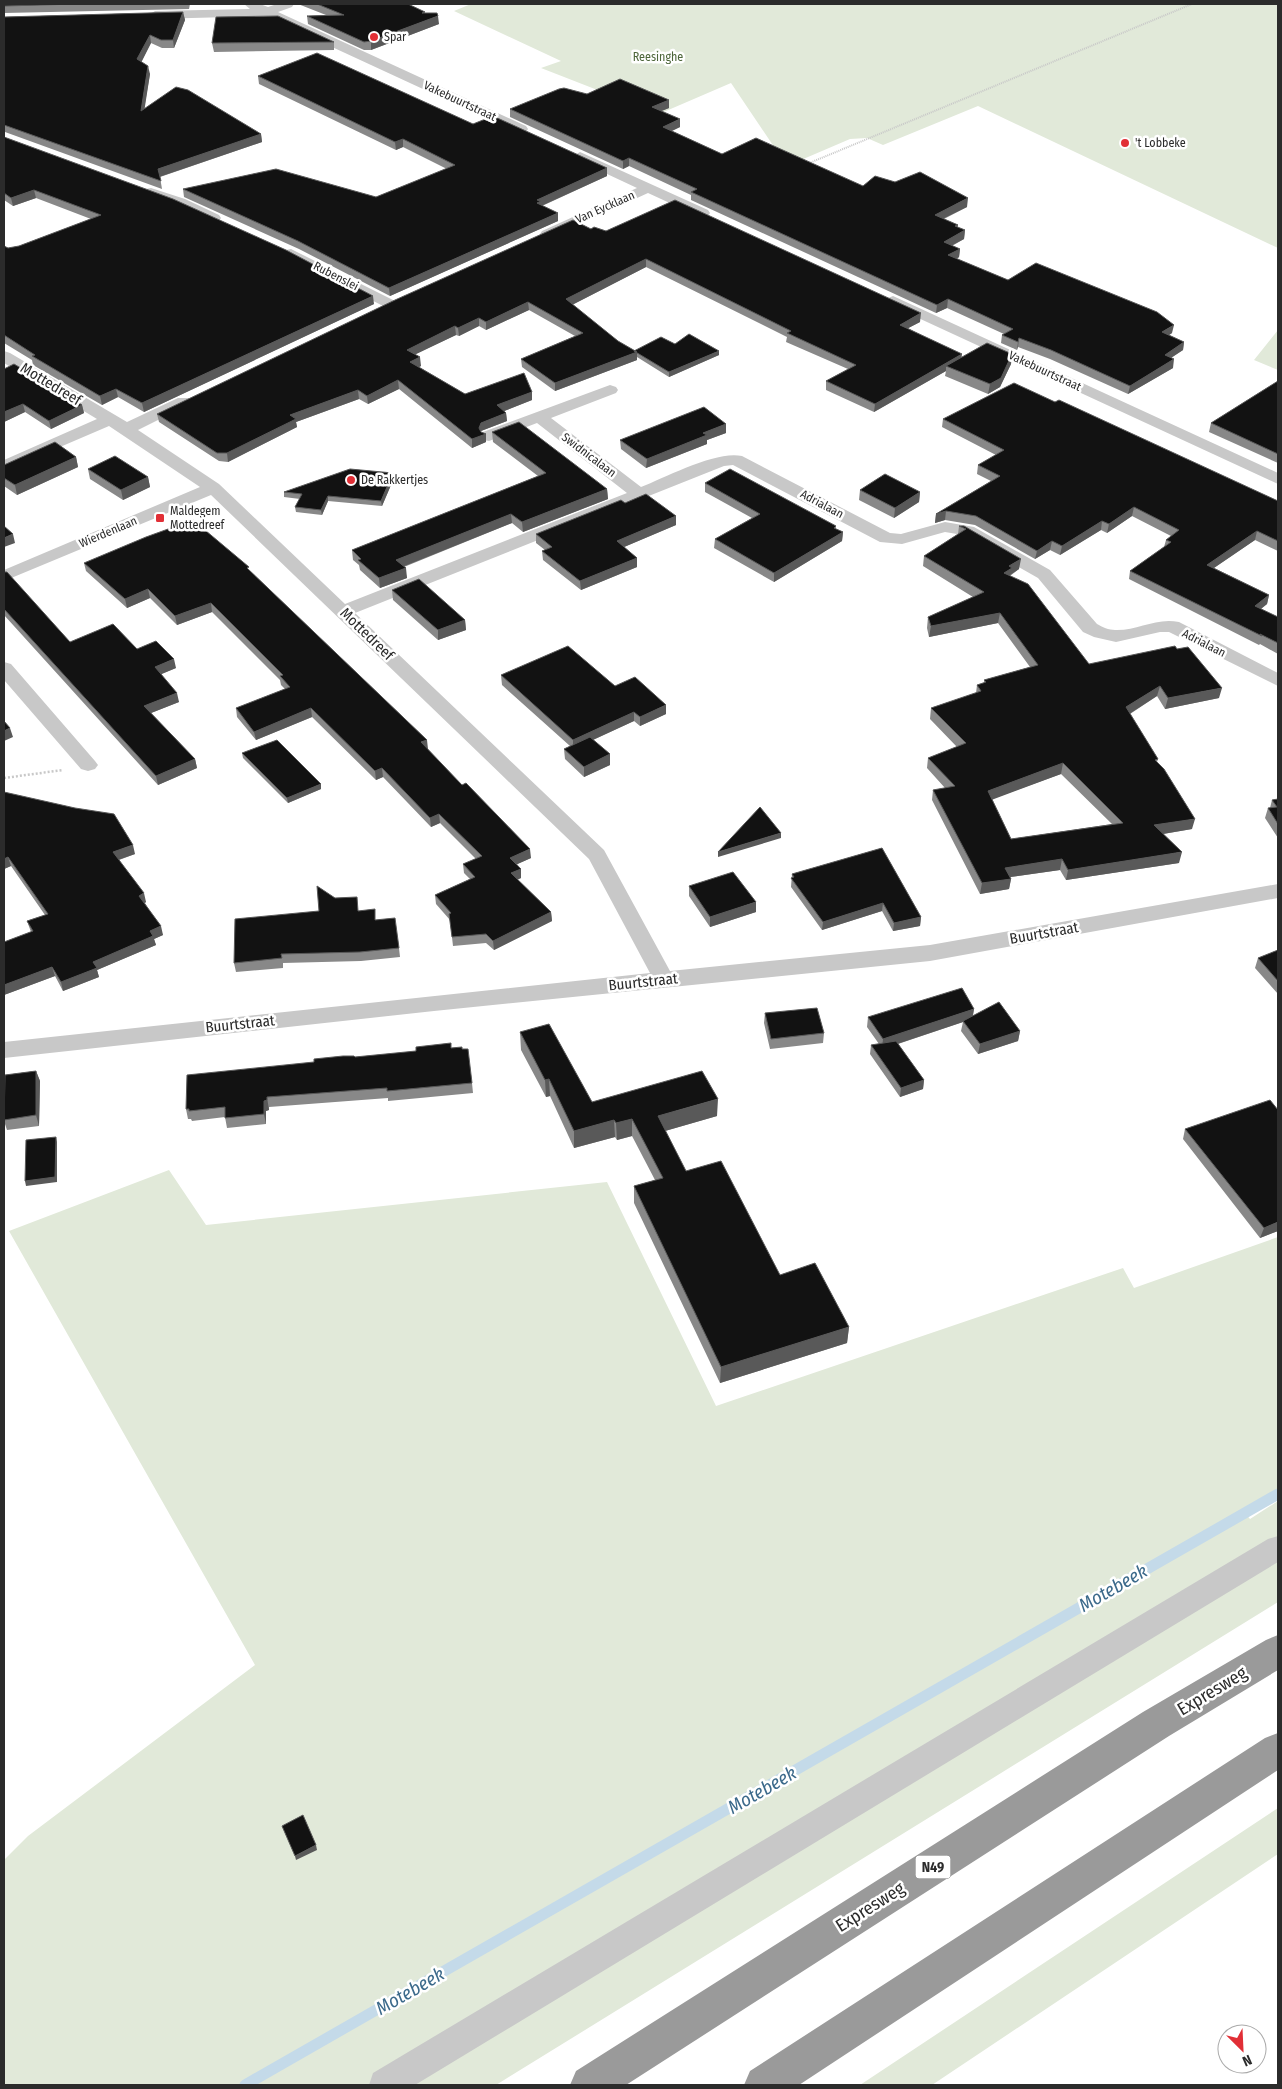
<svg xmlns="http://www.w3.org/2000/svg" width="1282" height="2089" font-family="'Fira Sans Condensed',sans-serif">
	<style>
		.green { fill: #e1e9d9 }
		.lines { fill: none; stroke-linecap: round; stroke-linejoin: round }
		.stream { stroke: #c4dae9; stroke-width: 11 }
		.path-far1 { stroke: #c8c8c8; stroke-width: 2; stroke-dasharray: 1 1; stroke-linecap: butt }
		.path { stroke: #c8c8c8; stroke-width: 2.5; stroke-dasharray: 2 2; stroke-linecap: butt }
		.minor { fill: #c8c8c8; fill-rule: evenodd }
		.trunk { fill: #9a9a9a; fill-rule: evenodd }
		.wall { fill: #888; fill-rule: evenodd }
		.shaded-wall { fill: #595959 }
		.building { fill: #121212; stroke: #595959; fill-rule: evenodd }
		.poi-dot { fill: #e12f36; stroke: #fff; stroke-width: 2 }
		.labels { text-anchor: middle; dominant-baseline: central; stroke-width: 5; stroke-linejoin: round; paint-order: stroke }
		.far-poi-label { font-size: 12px; fill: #2b2b2b; stroke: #fff; text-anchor: start }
		.far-park-label { font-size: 12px; fill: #4d663a; stroke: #fff }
		.far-street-label { font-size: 12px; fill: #2b2b2b; stroke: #fff }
		.shield { fill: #fff; stroke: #6b6b6b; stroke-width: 1 }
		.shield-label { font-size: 14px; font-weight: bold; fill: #2b2b2b }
		.street-label { font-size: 15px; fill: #2b2b2b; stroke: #fff }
		.near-street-label { font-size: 18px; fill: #2b2b2b; stroke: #fff }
		.near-water-label { font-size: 19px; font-style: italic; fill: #3c6a8b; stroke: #fff }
	</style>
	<rect width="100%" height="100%" fill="#fff"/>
	<path class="green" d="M471 4H1278V248L978 106 883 145 867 138 850 139 787 166 731 83 659 114 541 68 561 61 454 11Z
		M1278 330V370L1254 360Z
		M169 1170 206 1225 607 1182 716 1406 1123 1268 1134 1288 1278 1237V1494L1244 1512 1250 1519 1278 1501V1602L496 2085H4V1860L28 1836 255 1665 9 1231Z
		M1278 1808V1854L932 2085H860Z"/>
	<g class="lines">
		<path class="stream" d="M245 2085 1278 1494"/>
		<path class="path-far1" d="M807 164 1192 4"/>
		<path class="path" d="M4 778 63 770"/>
		<path class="minor" d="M244 4H260L268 7 277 4H294L292 7 278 12 526 126 528 129 526 132H516L265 16 155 19 149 15 155 11 250 9Z
			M580 152 708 210 710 213 708 216H698L648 193 552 237H542L540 234 542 231 637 188 575 159 573 156Z
			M151 188 185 199 219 215 221 218 219 221H209L175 205 146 195 144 192 146 189Z
			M291 249 395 301 398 304 395 307H385L286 256 284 253 286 250Z
			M893 296 1278 473V484L888 304 885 301 888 298Z
			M4 351 10 353 127 422 178 398H190L192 401 190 404 138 430 219 484 345 604 627 493 537 423 489 441 483 440 481 436 483 432 610 385 616 387 618 390 616 393 551 418 641 487C666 477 717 450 742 456L890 533 901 534 945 522 974 527 1050 570 1097 624C1102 627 1109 630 1115 630 1137 631 1156 617 1179 622L1278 673V686L1169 632H1160L1116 642 1094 637 1083 632 1038 578 963 535 945 532 902 544 880 542 733 465 724 466 355 613 604 850 670 971 930 945 1278 884V898L930 961 434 1011 4 1058V1042L650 973 589 859 211 495 4 581V570L200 487 109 426 4 471V460L97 419 4 363Z
			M4 662 11 664 95 761 98 765 95 769 88 771 81 769 4 680Z
			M1278 1536V1562L415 2085H369L373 2073 1268 1539Z"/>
		<path class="trunk" d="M1278 1635V1670L1169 1736 626 2085H570L576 2071 1143 1712 1266 1640Z
			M1278 1733V1770L799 2085H744L750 2071 1265 1738Z"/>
	</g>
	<path class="wall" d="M4 4H190L189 9 4 13V14Z
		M298 4H408L425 13 439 24 371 50H364L308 24 307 16 326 15Z
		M183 12 185 20 174 48H162L151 43 141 62 150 74 144 109 261 134 262 142 160 177 162 189 5 132 4 133V17Z
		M334 42V50L214 52 212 43Z
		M258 76 473 124 607 168V176L542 206 558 221 390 296 299 249 184 197 183 189 376 197 447 169 403 147 396 150 259 84Z
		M587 94 669 100V108L661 111 680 127 672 131 722 154 863 186 967 207 944 219 958 225V228L965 230 964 239 952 246 960 249 959 257 957 259 1008 280 1172 333 1169 335 1184 342 1183 350 1171 358 1173 368 1128 394 1050 359 1018 347 1017 350 1001 343 1002 335 1004 334 947 308 936 313 691 200V195L629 166 623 169 510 117V109Z
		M4 137 374 304 144 412 118 397 102 405 33 365 32 360 4 343V246L8 248 19 246 91 219 36 198 13 206 4 200Z
		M591 229 606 231 920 322 908 328 961 358 1012 354 1011 364 1000 387 988 394 945 376 946 371 874 412 826 390V381L848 369 786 342 787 337 646 267 572 305 618 341 634 351 675 344 719 355 669 377 637 357V360L555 391 522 367 521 359 575 336 529 310 486 330 479 326 459 336 456 335 415 354 421 366 419 367 465 394 532 392V400L504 411 506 413 507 421 481 431V432L486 434V442L472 448 399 389 368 404 359 399 296 422 297 427 228 462 219 461 159 422 157 414Z
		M4 369 82 405 84 413 51 429 25 412 4 422Z
		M1278 381V463L1209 432 1211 423Z
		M1055 402 1278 501V551L1255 540 1214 568 1269 595 1267 604 1261 609 1278 617V654L1260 644 1259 645 1129 579 1130 571 1164 547 1166 540 1171 536 1132 516 1107 533 1101 530 1060 555 1050 550 1035 559 975 525 945 520 935 523 936 514 991 481 977 474 978 465 996 455 942 427 943 419Z
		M726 424V433L707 440V444L646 468 621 449 620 440Z
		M492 432 607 489 608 499 523 532 512 523 404 567 407 578 380 588 360 570 359 565 353 560 352 550 538 476 493 442Z
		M76 457 78 467 17 495 4 486V465Z
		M88 469 148 477 150 487 123 500 90 479Z
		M393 473 394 478 382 506 328 501 322 515 296 512 295 507 300 499 284 497V492Z
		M705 483 836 526V529L843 532 842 541 774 582 714 548 715 539 752 518 705 492Z
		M860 490 920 492 919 502 894 518 859 500Z
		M625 503 676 516V525L624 547 637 558V567L581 590 543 560 542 551 545 550 536 543V534Z
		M959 526H964L1019 569 1010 576 1089 664 1219 698 1165 709 1157 696 1130 714 1158 759 1157 762 1192 829 1163 834 1179 863 1066 880 1060 870 1010 877 1011 879 1009 889 980 894 932 800 933 790 945 788 927 768 928 758 957 747 930 719 931 708 976 693 977 685 984 683V680L1030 667 998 623 929 637 927 628 928 617 973 597 923 566 924 556 958 534ZM1061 774 1112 824 1011 839 992 799Z
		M84 563 250 571 427 740V749L531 858 517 864 521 869V878L517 880 551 912 552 921 494 950 486 943 453 946 450 920 436 904 435 895 470 879 464 873 463 864 476 859 440 823 431 827 383 777 376 780 312 717 256 740 237 717 236 708 285 689 281 685 280 680 212 612 177 625 150 598 127 608 86 571Z
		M4 572 70 642 137 649 176 668 161 674 179 702 151 713 195 759 197 768 158 785 4 615Z
		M392 590 465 620 466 630 438 640 393 600Z
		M501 675 615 686 666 714 640 726 634 721 593 740 610 754V765L584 777 565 759 564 749 570 746 502 685Z
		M242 753 321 789 288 803 243 758Z
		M4 792 135 854 119 860 146 902 145 903 163 935 154 939 156 945 97 970 99 977 63 991 55 976 4 995V942L31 932 27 921 45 915 11 866 4 869Z
		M1278 799V838L1265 818 1268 808H1270L1272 800Z
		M882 848 921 917 920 926 893 931 882 911 822 930 791 887 792 874Z
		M689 886 756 912 710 927 689 896Z
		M335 898 376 920 399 948 400 957 361 961 283 963V968L236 972 234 963 319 911Z
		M1278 950V994L1255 968 1258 958Z
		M974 1009 973 1016 1020 1031 1018 1041 978 1054 961 1031 963 1022 898 1044 924 1080 923 1089 900 1097 870 1054 871 1045 879 1044 867 1027 868 1017Z
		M765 1013 824 1033 823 1043 770 1049 764 1023Z
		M520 1032 592 1102 717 1116 665 1131 686 1171 780 1275 849 1327 847 1343 720 1383 634 1203V1186L655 1180 632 1136 617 1140 615 1137 574 1148 550 1096 546 1097 521 1050Z
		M451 1048 472 1083 473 1093 388 1101V1098L269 1107V1110L266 1111V1124L227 1128 225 1117 192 1121 191 1119H188L186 1109 355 1057Z
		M36 1071 40 1081 39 1126 7 1130 4 1121 5 1075Z
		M1185 1129 1278 1231 1260 1238 1183 1139Z"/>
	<path class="shaded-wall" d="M183 12 185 20 174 48 173 40Z
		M438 16 439 24 371 50V41Z
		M150 35 151 43 139 67 137 59Z
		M148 66 150 74 143 119 141 111Z
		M669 100V108L652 115V107Z
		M680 119V127L663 135V127Z
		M261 134 262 142 159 177 158 169Z
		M403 139V147L396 150 395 142Z
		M629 158V166L623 169V161Z
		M607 168V176L541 206 537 211V200Z
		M34 190 36 198 13 206 11 198Z
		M968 198 967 207 934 223 935 215Z
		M558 213V221L390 296 389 288Z
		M965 230 964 239 943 250 944 242Z
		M960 249 959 257 947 264 948 255Z
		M646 259V267L566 308V299Z
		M373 296 374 304 144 412 142 403Z
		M948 299 947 308 936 313 937 305Z
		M528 302 529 310 486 330V322Z
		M921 313 920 322 899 333 900 325Z
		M479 318V326L459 336 458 328Z
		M1174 325 1172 333 1160 341 1162 332Z
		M455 326 456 335 408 358 407 350Z
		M1019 338 1018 347 1017 350 1018 342Z
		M1184 342 1183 350 1163 363 1165 355Z
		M719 351V355L669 377V372Z
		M637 352V360L555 391V383Z
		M962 354 961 362 946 366V371L874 412 875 404Z
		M1012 354 1011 364 1000 387 988 394 990 384Z
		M420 357 421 366 411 371 410 362Z
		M1174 359 1173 368 1128 394 1130 386Z
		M398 380 399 389 368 404 367 396Z
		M116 389 118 397 102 405 100 396Z
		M358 390 359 399 296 422 297 427 228 462 227 453 290 415Z
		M532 392V400L497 414V405Z
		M23 404 25 412 4 422V412Z
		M82 405 84 413 51 429 49 421Z
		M506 413 507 421 481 431 480 436 486 434V442L472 448V439L479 428 481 423Z
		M726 424V433L707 440V444L646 468 647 459 703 433Z
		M76 457 78 467 17 495 15 485Z
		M393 473 394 478 382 506 381 501Z
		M148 477 150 487 123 500 121 490Z
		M607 489 608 499 523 532 522 522Z
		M920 492 919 502 894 518 895 508Z
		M328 496V501L322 515 321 510Z
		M1134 507 1132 516 1107 533 1109 524Z
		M946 511 945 520 935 523 936 514Z
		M511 514 512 523 397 569 396 560Z
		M676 516V525L617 550V541Z
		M1102 521 1101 530 1060 555 1062 546Z
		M1257 531 1255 540 1205 574 1207 565Z
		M843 532 842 541 774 582V573Z
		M13 534 15 543 4 547V538Z
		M1052 541 1050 550 1035 559 1037 551Z
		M637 558V567L581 590 580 581Z
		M1021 559 1019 569 1010 575V578L1004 573 1009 566Z
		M406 568 407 578 380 588 379 578Z
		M148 589 150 598 127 608 125 599Z
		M1269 595 1267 604 1253 615 1255 606Z
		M211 603 212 612 177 625 175 616Z
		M1000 613 998 623 929 637 931 626Z
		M465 620 466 630 438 640V630Z
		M174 659 176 668 157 676 155 667Z
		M1160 686 1157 696 1123 718 1126 707Z
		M1222 688 1219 698 1165 709 1168 698Z
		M177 693 179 702 146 715 144 706Z
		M666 705V714L640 726V717Z
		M311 708 312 717 256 740 254 732Z
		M634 712V721L573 749V740Z
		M10 728 13 737 4 741V731Z
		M427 740 428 749 422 751 421 742Z
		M610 754V765L584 777V767Z
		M195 759 197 768 158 785 156 776Z
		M1063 763 1061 774 986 802 988 791Z
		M382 768 383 777 376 780 375 771Z
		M321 784V789L288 803 287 798Z
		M439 814 440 823 431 827 430 818Z
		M1195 819 1192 829 1151 836 1154 825Z
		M781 833V838L718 857V852Z
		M133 845 135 854 115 861 113 852Z
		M530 849 531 858 511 867 510 858Z
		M1182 852 1179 863 1066 880 1068 870Z
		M8 857 11 866 4 869V859Z
		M1062 859 1060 870 1003 878 1005 868Z
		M521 869V878L511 882V873Z
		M1011 879 1009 889 980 894 982 883Z
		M144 893 146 902 141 905 139 896Z
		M756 902V912L710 927V917Z
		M883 903 882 911 822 930 823 922Z
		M551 912 552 921 494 950 493 941Z
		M921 917 920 926 893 931 894 923Z
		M161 926 163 935 154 939 156 945 97 970 99 977 63 991 61 982 93 962 150 931Z
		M52 967 55 976 4 995V985Z
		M974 1009 972 1019 963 1021V1022L882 1049 883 1039Z
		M1020 1031 1018 1041 978 1054 980 1044Z
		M36 1071 40 1081 39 1126 36 1115Z
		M549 1079 550 1096 546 1097 545 1080Z
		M924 1080 923 1089 900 1097 901 1088Z
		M267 1097 269 1110 266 1111V1124L264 1114V1101Z
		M718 1099 717 1116 658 1133V1116Z
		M632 1119V1136L617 1140 616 1123Z
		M614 1120 615 1137 574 1148V1131Z
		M56 1137 57 1142V1182L26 1186 25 1181Z
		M1278 1222V1231L1260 1238 1264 1228Z
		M849 1327 847 1343 720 1383 721 1367Z
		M316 1845 317 1850 296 1860 295 1856Z"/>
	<path class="building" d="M4 4H77L4 6Z
		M317 4H408L425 12 422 13H437L438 16 371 41 364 42 307 16 344 15Z
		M183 12 173 40H161L150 35 137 59 148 66 141 111 176 87 188 90 261 134 158 169 161 181 4 125V17Z
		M278 16 334 42 212 43 216 17Z
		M317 53 473 124 493 116 607 168 537 200 541 201 537 203 558 213 389 288 298 241 183 189 276 169 376 197 455 165 403 139 395 142 258 76Z
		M620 79 669 100 652 107 680 119 663 127 722 154 756 138 863 186 875 176 895 182 920 172 968 198 935 215 958 225 955 226 965 230 944 242 960 249 948 255 1008 280 1036 263 1157 312 1174 325 1162 332 1184 342 1165 355 1174 359 1130 386 1051 350 1019 338 1018 342 1002 335 1013 329 948 299 937 305 691 192 697 189 629 158 623 161 510 109 559 89 564 88 587 94Z
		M4 137 173 199 286 250 373 296 142 403 116 389 100 396 32 356 35 355 4 335V246L8 248 19 246 101 215 34 190 11 198 4 193Z
		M675 200 921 313 900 325 962 354 875 404 826 381 856 365 787 333 791 331 646 259 566 299 618 341 637 352 555 383 521 359 583 333 528 302 486 322 479 318 458 328 455 326 407 350 420 357 410 362 465 394 524 373 532 392 497 405 506 413 481 423 479 428 481 432 486 434 472 439 398 380 367 396 358 390 290 415 296 419 227 453H217L157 414 395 300 573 220 591 229 594 227 606 231Z
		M689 334 719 351 669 372 634 351 661 337 675 344Z
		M987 343 1012 354 1001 378 990 384 946 366Z
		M14 364 82 405 49 421 23 404 4 412V369Z
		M1278 381V454L1211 423Z
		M1014 383 1055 402 1059 400 1278 501V541L1257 531 1207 565 1269 595 1255 606 1278 617V643L1260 634 1262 636 1130 571 1171 542 1166 540 1179 530 1134 507 1109 524 1102 521 1062 546 1052 541 1037 551 976 516 946 511 936 514 1000 476 978 465 1004 450 943 419Z
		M704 407 726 424 703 433 707 435 647 459 620 440Z
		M519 422 607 489 522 522 511 514 396 560 406 568 379 578 358 560 361 559 352 550 546 473 492 432Z
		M55 442 76 457 15 485 4 478V465Z
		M115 456 148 477 121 490 88 469Z
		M350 469 393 473 381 501 328 496 321 510 295 507 302 494 284 492Z
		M730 469 836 526 834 528 843 532 774 573 715 539 760 514 705 483Z
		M885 474 920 492 895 508 860 490Z
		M646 494 676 516 617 541 637 558 580 581 542 551 552 547 536 534 621 500 625 503Z
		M193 520 249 567 247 568 427 740 421 742 462 785 466 783 530 849 510 858 521 869 511 873 551 912 493 941 486 934 452 937 449 914 451 913 435 895 475 877 463 864 482 856 439 814 430 818 382 768 375 771 311 708 254 732 236 708 290 687 280 676 283 675 211 603 175 616 148 589 125 599 84 563 146 537Z
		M4 526 13 534 4 538Z
		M959 526H964L1021 559 1009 566 1012 568 1004 573 1028 584 1089 664 1175 646 1177 649 1188 647 1222 688 1168 698 1160 686 1126 707 1158 759 1155 760 1164 769 1195 819 1154 825 1182 852 1068 870 1062 859 1005 868 1011 879 982 883 933 790 955 786 928 758 966 743 931 708 981 691 977 685 986 682 984 680 1038 665 1000 613 931 626 928 617 984 592 924 556 966 529ZM1063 763 1123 823 1011 839 988 791Z
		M4 572H7L70 642 113 624 137 649 156 641 174 659 155 667 177 693 144 706 195 759 156 776 4 609Z
		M419 579 465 620 438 630 392 590Z
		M568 646 615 686 635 677 666 705 640 717 634 712 573 740 501 675Z
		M4 721 10 728 4 731Z
		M590 737 610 754 584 767 564 749Z
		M277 740 321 784 287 798 242 753Z
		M4 792 75 808 114 814 133 845 113 852 144 893 139 896 161 926 150 931 153 936 93 962 97 968 61 982 52 967 4 985V942L33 931 27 921 48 914 8 857 4 859Z
		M1278 799V824L1268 808 1277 807 1272 800Z
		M760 807 781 833 718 852Z
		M882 848 921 917 894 923 883 903 823 922 791 878 794 877 792 874Z
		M733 872 756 902 710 917 689 886Z
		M317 886 335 898 357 897 358 911 375 909V920L395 918 399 948 360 952 281 954 282 958 234 963 235 919 319 911Z
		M1278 950V981L1258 958Z
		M962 988 974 1009 883 1039 868 1017Z
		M999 1002 1020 1031 980 1044 963 1021Z
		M817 1008 824 1033 771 1039 765 1013Z
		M549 1024 592 1102 702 1071 718 1099 658 1116 686 1171 721 1161 780 1275 815 1263 849 1327 721 1367 634 1186 663 1178 632 1119 616 1123 614 1120 574 1131 549 1079 545 1080 520 1032Z
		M896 1041 924 1080 901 1088 871 1045Z
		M451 1043V1048L462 1047V1049H468L472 1083 387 1091V1088L267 1097V1100L264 1101V1114L225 1118V1107L189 1111V1109H186L187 1075 314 1062V1059L343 1056H354L355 1057 416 1051V1047Z
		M36 1071V1115L4 1120 5 1075Z
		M1270 1100 1278 1110V1222L1264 1228 1185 1129Z
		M56 1137 55 1177 25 1181 26 1140Z
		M303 1815 316 1845 295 1856 282 1826Z"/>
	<g class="poi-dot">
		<circle cx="374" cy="37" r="5"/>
		<circle cx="1125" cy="143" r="5"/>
		<circle cx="351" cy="480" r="5"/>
		<rect x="155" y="513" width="10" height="10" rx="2.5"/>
	</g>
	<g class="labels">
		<g class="far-poi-label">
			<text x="384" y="37">Spar</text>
			<text x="1135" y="143">'t Lobbeke</text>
			<text x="361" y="480">De Rakkertjes</text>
			<text x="170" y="511">Maldegem<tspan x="170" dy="14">Mottedreef</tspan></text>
		</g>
		<g class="far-park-label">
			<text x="658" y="57">Reesinghe</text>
		</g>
		<g class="far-street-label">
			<text transform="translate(460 101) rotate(25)">Vakebuurtstraat</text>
			<text transform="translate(605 207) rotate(-24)">Van Eycklaan</text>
			<text transform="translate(336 276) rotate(27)">Rubenslei</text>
			<text transform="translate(1045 371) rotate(25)">Vakebuurtstraat</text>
			<text transform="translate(589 455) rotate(37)">Swidnicalaan</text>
			<text transform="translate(822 504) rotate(28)">Adrialaan</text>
			<text transform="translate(108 532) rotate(-23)">Wierdenlaan</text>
			<text transform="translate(1204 643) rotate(27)">Adrialaan</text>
		</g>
		<rect class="shield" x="915.5" y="1855.5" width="35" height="23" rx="4"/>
		<g class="shield-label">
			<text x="933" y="1867">N49</text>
		</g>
		<g class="street-label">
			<text transform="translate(51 384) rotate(31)">Mottedreef</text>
			<text transform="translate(367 634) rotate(44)">Mottedreef</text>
			<text transform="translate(1044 933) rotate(-10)">Buurtstraat</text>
			<text transform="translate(643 982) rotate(-6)">Buurtstraat</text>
			<text transform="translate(240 1024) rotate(-6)">Buurtstraat</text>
		</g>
		<g class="near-street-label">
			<text transform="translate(1212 1691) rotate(-31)">Expresweg</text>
			<text transform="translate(870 1907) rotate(-32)">Expresweg</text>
		</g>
		<g class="near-water-label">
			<text transform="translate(1113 1588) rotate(-30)">Motebeek</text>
			<text transform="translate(762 1790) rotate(-30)">Motebeek</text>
			<text transform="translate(410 1991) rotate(-30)">Motebeek</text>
		</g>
	</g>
	<rect width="1282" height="2089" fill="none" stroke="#2b2b2b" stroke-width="10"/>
	<g transform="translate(1242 2049) rotate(156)"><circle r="24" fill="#ffffff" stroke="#aaaaaa"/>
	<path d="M0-4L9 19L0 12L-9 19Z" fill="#e12f36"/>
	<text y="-8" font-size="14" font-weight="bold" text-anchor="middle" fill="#2b2b2b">N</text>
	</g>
</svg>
